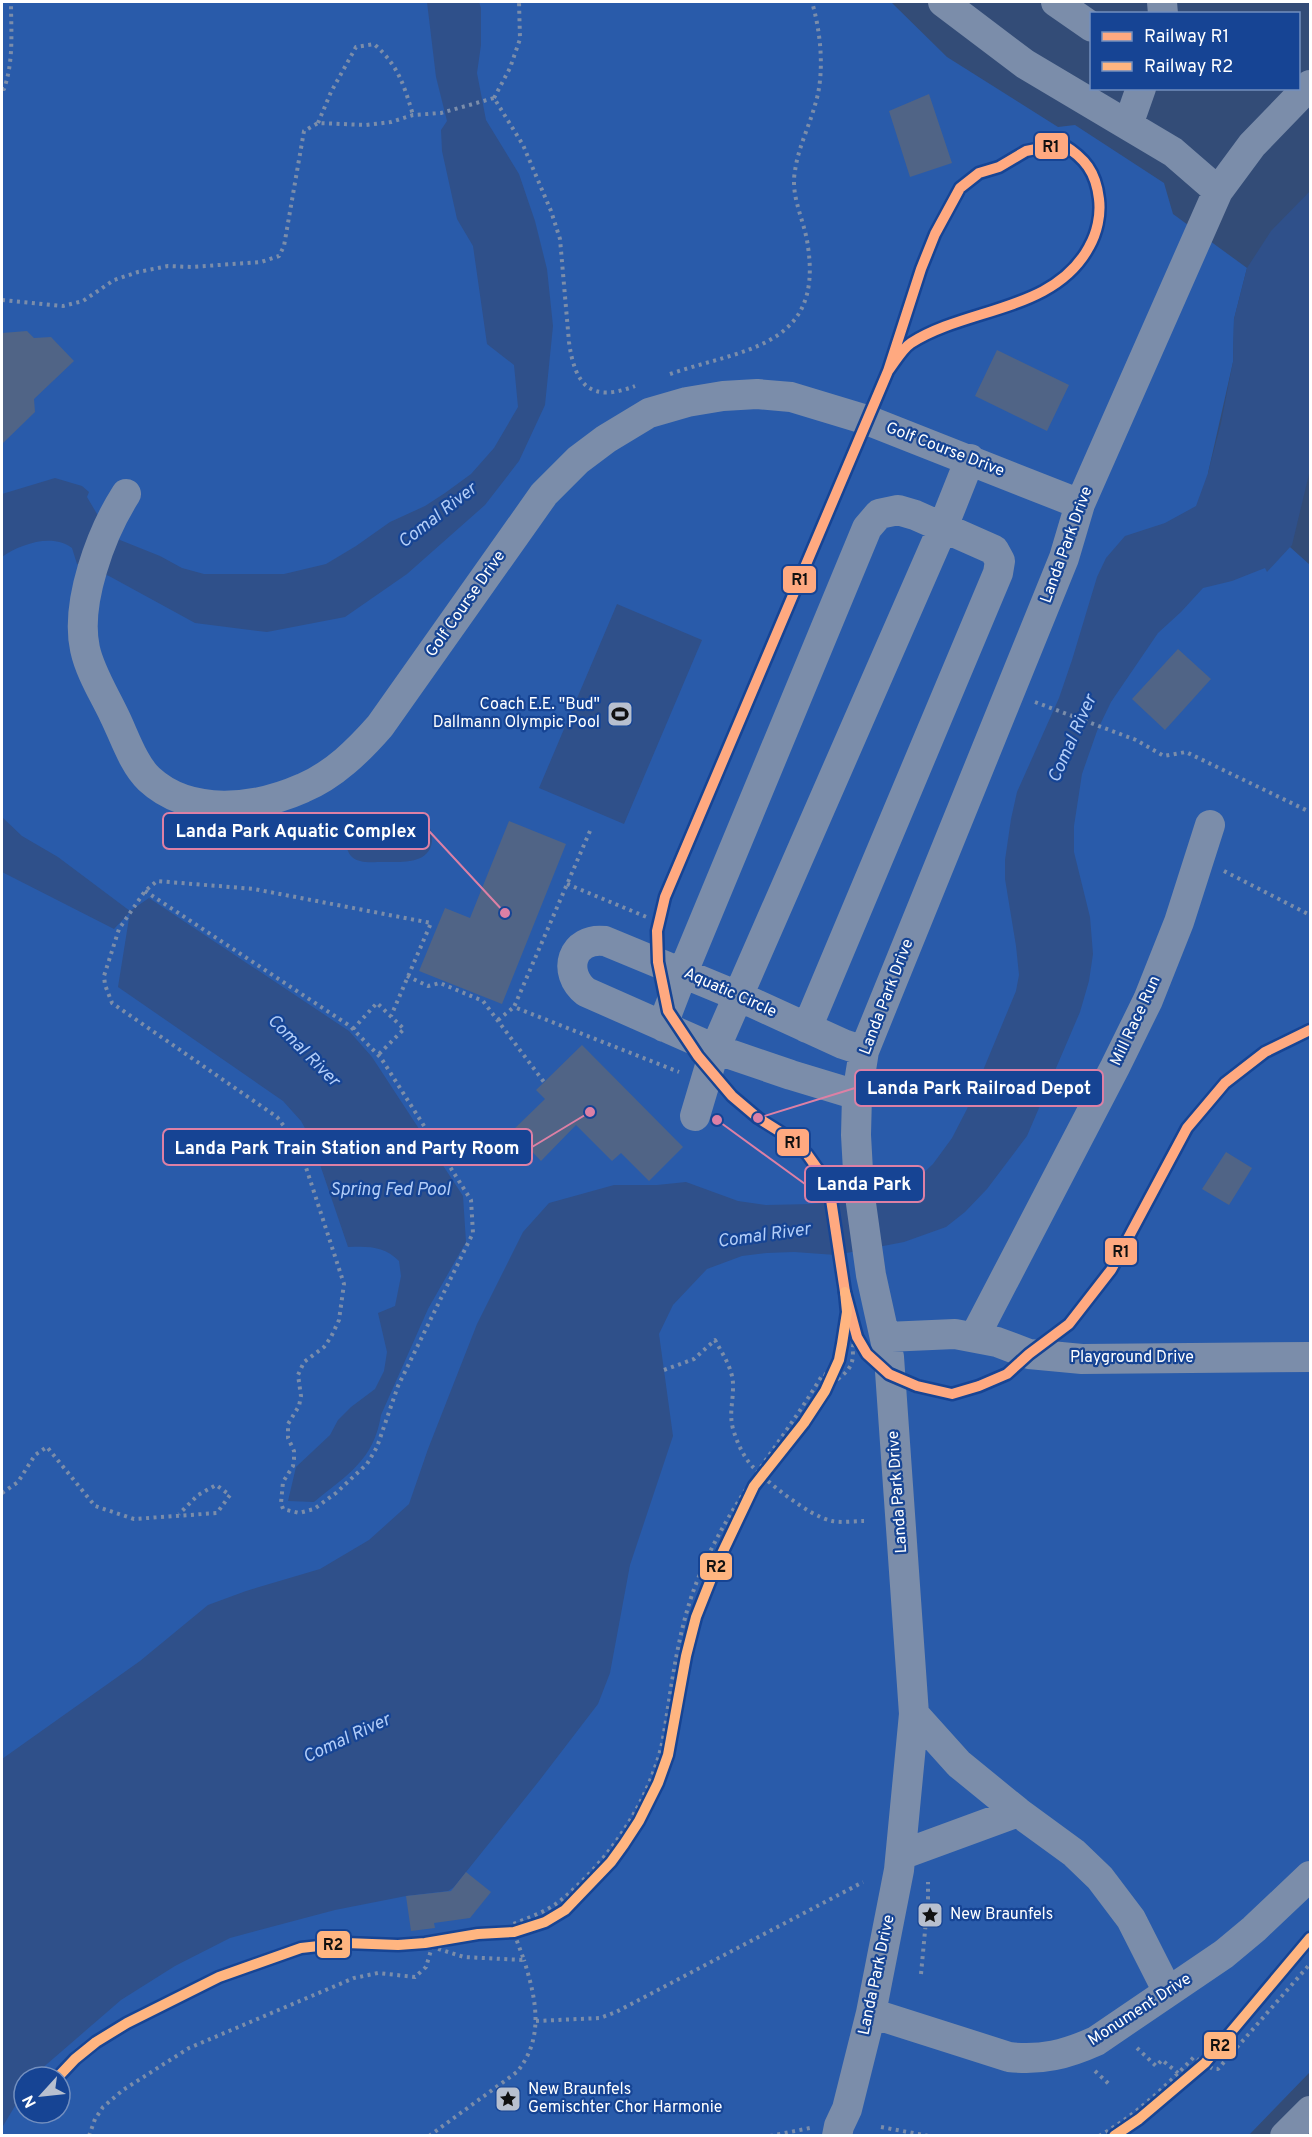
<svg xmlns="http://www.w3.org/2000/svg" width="1312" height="2137" font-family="Overpass,sans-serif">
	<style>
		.green { fill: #295baa; fill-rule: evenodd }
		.water { fill: #2f508a }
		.building { fill: #506486 }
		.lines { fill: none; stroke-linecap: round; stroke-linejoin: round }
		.path { stroke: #7b8daa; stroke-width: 4; stroke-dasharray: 3 4.5; stroke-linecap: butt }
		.minor { stroke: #7b8daa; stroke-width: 30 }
		.rail-1-casing { stroke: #164494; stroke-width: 15 }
		.rail-2-casing { stroke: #164494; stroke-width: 15 }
		.rail-1 { stroke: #ffa980; stroke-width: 10 }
		.rail-2 { stroke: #ffb580; stroke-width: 10 }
		.labels { text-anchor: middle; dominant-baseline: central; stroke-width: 4.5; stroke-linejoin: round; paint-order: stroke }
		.street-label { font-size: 16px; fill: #fff; stroke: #164494 }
		.poi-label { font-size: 16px; fill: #fff; stroke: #164494; text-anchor: start }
		.water-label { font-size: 18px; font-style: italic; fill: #b2cdf8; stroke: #164494 }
		.leader { fill: none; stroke: #dd80a5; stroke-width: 2 }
		.callout-dot { fill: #dd80a5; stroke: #164494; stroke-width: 2 }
		.callout { fill: #164494; stroke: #dd80a5; stroke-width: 2 }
		.callout-label { font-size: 18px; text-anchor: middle; font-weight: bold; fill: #fff }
		.line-badge { stroke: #164494; stroke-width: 2 }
		.pale-badge-label { font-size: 16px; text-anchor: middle; font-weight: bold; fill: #111 }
	</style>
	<rect width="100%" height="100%" fill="#334c77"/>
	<path class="green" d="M2 2H891L947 57 1058 127 1075 125 1164 183 1173 214 1247 268 1234 319 1233 362 1208 473 1310 565V2072L1248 2136H2ZM24 2077H60V2113H24Z"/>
	<path class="water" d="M427 2H479L481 8V45L477 73 486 120 519 174 535 221 547 269 553 326 545 405 519 461 485 505 407 574 345 617 267 632 195 623 109 576 77 564 72 548C53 533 20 544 2 557V494L55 478 82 486 89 492 87 497 110 536 160 556 182 568 204 574H284L326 564 356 546 390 522 425 506 445 493 471 474 494 448 518 407 514 365 487 344 473 246 457 219 442 151 441 130 447 121 436 77Z
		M1310 191V470L1292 545 1267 572 1265 568 1232 581 1203 588 1181 612 1158 633 1111 702 1097 731 1082 774 1074 826V852L1090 917 1093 954 1089 981 1080 1012 1027 1136 987 1189 965 1212 946 1227 904 1242 836 1255 794 1252 767 1253 742 1256 707 1269 673 1305 659 1334 673 1436 630 1565 610 1673 598 1704 539 1781 454 1887 448 1891 406 1896 335 1910 230 1938 175 1966 121 2000 32 2077H24V2091L3 2126 2 2135V1759L140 1661 208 1605 246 1591 320 1569 369 1540 409 1504 428 1449 477 1324 523 1232 549 1203 614 1185H657L686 1182 738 1201 766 1205 812 1204 852 1200 889 1192 903 1187 917 1179 933 1164 952 1138 967 1109 1016 991 1019 975 1016 946 1005 879V860L1011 819 1017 792 1059 698 1072 660 1097 577 1106 558 1125 536 1165 523 1196 506 1208 473 1221 423 1233 362 1234 319 1247 268 1271 231Z
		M617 604 702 640 624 824 539 788Z
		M405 814H418C426 820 431 826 432 836 434 865 401 862 382 862 373 862 358 864 351 856 348 853 347 848 346 844L353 830 388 815Z
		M2 817 22 836 58 857 130 911 149 898 349 1031 372 1057 463 1196 466 1242 428 1309 381 1415C374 1460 347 1475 314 1502L288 1501 296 1467 330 1435 338 1420 351 1407 375 1389 384 1371 387 1352 378 1313 395 1306 401 1276 399 1261C384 1246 369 1246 348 1247L312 1141 301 1121 283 1101 118 987 130 912 114 929 2 872Z"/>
	<path class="building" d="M929 94 952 163 910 177 889 111Z
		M27 331 34 338 51 337 74 361 34 399 35 412 2 444V333Z
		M997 350 1069 385 1047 431 975 396Z
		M1178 649 1211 679 1165 730 1132 699Z
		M509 821 566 844 502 1004 419 971 445 908 470 918Z
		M582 1045 683 1147 649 1181 621 1153 612 1161 576 1125 541 1161 512 1131 545 1099 536 1090Z
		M1226 1152 1252 1168 1229 1205 1202 1189Z
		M466 1872 491 1892 470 1918 434 1923 435 1928 411 1931 406 1896 451 1891Z"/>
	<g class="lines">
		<path class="path" d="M2 89H4C14 60 11 32 11 2
			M494 98 510 68 520 39 519 2
			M318 123 331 92 356 47 374 44C398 65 404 85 413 115
			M2 300 63 306 83 301 114 280 138 272 168 266 191 267 261 262 279 256 284 246 304 131 318 123 366 125 391 122 413 115 441 113 494 98 523 145 551 211 560 239 569 342C575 386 591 403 635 386
			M670 374C742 349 823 348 808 247 805 221 790 197 795 171 798 148 809 127 815 105 825 74 821 33 812 2
			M1035 702 1136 740 1164 756 1186 752 1310 812
			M590 831 514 1007 679 1072
			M1224 871 1310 915
			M567 884 649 918
			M145 891 350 1026 381 1058 471 1200 473 1233 398 1386 377 1447 367 1464 336 1493 314 1509 299 1513 283 1509 281 1503 283 1482 293 1466 294 1459V1451L288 1438V1424L299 1406 301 1396 298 1375 304 1362 324 1347 331 1337 339 1320 344 1284 299 1146 277 1117 112 1003 105 985 104 976 119 929 145 891 157 881 254 889 431 923 391 1016
			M407 976 428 986 440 983 483 1001 544 1082
			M498 1020 514 1007
			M353 1029 377 1003 404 1029 378 1055
			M664 1370 694 1359 715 1340C723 1355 734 1370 733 1388 733 1402 729 1414 733 1429 737 1442 743 1456 752 1466 768 1483 809 1516 832 1521 842 1523 854 1521 864 1521
			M2 1493 18 1482 35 1455 47 1447 95 1506 134 1519 217 1513 230 1495 216 1485 198 1495 179 1514
			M921 1974 928 1899V1882
			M536 2021 600 2018 616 2012 863 1882
			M1137 2048 1156 2066 1162 2060 1178 2073
			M1095 2071 1110 2085
			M881 2127 929 2136
			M89 2136 95 2119 103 2107 123 2090 189 2048 354 1978 378 1973 415 1977 426 1967 432 1947 464 1957 524 1960 511 1925C527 1918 546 1912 560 1901 608 1861 645 1808 661 1748 664 1735 666 1720 668 1707 674 1668 680 1629 693 1592 723 1508 779 1448 823 1374L838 1379C846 1373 852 1367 853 1356 853 1350 852 1347 855 1340
			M429 2136 517 2072C545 2037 536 1999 524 1960
			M770 2136 810 2128
			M1099 2136C1136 2115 1165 2087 1194 2057L1213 2069H1218L1310 1964"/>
		<path class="minor" d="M943 2 1025 64 1173 152 1218 191
			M1056 2 1092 27
			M1162 2 1163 14
			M1128 125 1141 88
			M126 494C101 533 75 603 85 649 90 672 104 694 114 715 124 735 133 764 149 779 190 817 256 809 303 788 334 775 359 750 380 726L544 494 578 460 606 439 649 413 687 402 723 396 757 394 791 397 867 420 1080 504
			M664 1027 668 1011 683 972 867 528 879 514 898 510 915 515 994 550 1000 561 998 573 807 1028
			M857 1095 791 1075 715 1049 586 992C561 972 572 937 605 941L738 996 843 1044 864 1051
			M695 1116 715 1049 943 527 970 459
			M975 1336 1115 1067 1148 1000 1179 922 1210 825
			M886 1337 955 1334 997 1342 1029 1354 1082 1359 1310 1357
			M914 1714 959 1764 1018 1812 1074 1853 1100 1878 1131 1919 1168 1992
			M901 1855 1018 1812
			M871 2013 1009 2057C1041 2061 1067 2054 1096 2041L1224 1954 1254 1929 1310 1876
			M837 2136 839 2126 847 2109 871 2013 899 1870 914 1714 889 1357 871 1275 859 1189 856 1135 857 1095 864 1051 1064 558 1080 504 1218 191 1252 145 1310 85
			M1285 2136 1310 2111"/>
		<g class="rail-1-casing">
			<path id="rail-1" d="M888 371 921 269 935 234 960 188 979 173 999 167 1026 151 1062 144C1085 158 1096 172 1099 199 1101 215 1097 233 1089 247 1054 312 967 307 911 343 902 349 895 362 888 371L665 897 657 931 658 962 668 1011 698 1056 732 1096 758 1118 782 1133 807 1154 824 1178 830 1193 845 1292 857 1337 867 1354 889 1374 917 1386 952 1394 979 1386 1007 1374 1029 1354 1069 1324 1111 1270 1187 1128 1225 1083 1265 1052 1310 1030"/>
		</g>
		<g class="rail-2-casing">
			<path id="rail-2" d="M58 2077 75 2059 96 2042 127 2023 219 1977 301 1948 346 1943 398 1945 425 1943 478 1934 514 1932 545 1922 565 1910 611 1862 624 1844 639 1821 658 1783 668 1755 686 1656 696 1617 717 1564 754 1486 804 1423 825 1391 839 1360 842 1344 847 1312 845 1292
				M1114 2136 1139 2119 1205 2063 1310 1938"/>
		</g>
		<use href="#rail-1" class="rail-1"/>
		<use href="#rail-2" class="rail-2"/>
	</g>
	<defs>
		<g id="stadium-square" transform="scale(1.35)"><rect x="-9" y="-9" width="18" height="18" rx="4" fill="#b8c0cf" stroke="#164494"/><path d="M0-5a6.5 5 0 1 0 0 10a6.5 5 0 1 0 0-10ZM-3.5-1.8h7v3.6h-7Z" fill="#111"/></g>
		<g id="sight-square" transform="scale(1.35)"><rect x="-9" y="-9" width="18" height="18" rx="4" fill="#b8c0cf" stroke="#164494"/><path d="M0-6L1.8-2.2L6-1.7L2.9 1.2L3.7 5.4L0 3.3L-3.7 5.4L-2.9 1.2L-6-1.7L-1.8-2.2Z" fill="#111"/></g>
	</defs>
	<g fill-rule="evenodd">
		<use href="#stadium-square" x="620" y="714"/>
		<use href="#sight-square" x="930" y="1915"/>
		<use href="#sight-square" x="508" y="2099"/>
	</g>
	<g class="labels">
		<g class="street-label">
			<text transform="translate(945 450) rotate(21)">Golf Course Drive</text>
			<text transform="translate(1067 545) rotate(-70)">Landa Park Drive</text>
			<text transform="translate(466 604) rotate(-55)">Golf Course Drive</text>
			<text transform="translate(730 993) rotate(24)">Aquatic Circle</text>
			<text transform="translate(887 997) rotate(-69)">Landa Park Drive</text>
			<text transform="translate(1136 1021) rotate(-65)">Mill Race Run</text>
			<text x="1132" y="1358">Playground Drive</text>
			<text transform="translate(898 1492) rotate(-94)">Landa Park Drive</text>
			<text transform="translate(877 1975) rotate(-78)">Landa Park Drive</text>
			<text transform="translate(1140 2010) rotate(-33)">Monument Drive</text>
		</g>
		<g class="poi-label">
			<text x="600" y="705" text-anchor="end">Coach E.E. "Bud"<tspan x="600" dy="18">Dallmann Olympic Pool</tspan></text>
			<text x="950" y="1915">New Braunfels</text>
			<text x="528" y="2090">New Braunfels<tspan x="528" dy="18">Gemischter Chor Harmonie</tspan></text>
		</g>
		<g class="water-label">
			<text transform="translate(438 516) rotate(-38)">Comal River</text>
			<text transform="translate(1073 739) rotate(-66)">Comal River</text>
			<text transform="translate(303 1051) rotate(45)">Comal River</text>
			<text x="390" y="1190">Spring Fed Pool</text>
			<text transform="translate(764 1236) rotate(-8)">Comal River</text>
			<text transform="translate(347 1739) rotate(-25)">Comal River</text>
		</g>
	</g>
	<path class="leader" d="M505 913L429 831M758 1118L855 1088M590 1112L532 1147M717 1120L805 1184"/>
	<g class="callout-dot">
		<circle cx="505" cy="913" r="6"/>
		<circle cx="758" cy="1118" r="6"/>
		<circle cx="590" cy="1112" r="6"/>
		<circle cx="717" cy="1120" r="6"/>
	</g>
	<g class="callout">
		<rect x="163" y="813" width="266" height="36" rx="6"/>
		<rect x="855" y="1070" width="248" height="36" rx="6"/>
		<rect x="163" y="1129" width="369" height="36" rx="6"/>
		<rect x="805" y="1166" width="119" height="36" rx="6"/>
	</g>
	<g class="callout-label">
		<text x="296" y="837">Landa Park Aquatic Complex</text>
		<text x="979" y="1094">Landa Park Railroad Depot</text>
		<text x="347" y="1154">Landa Park Train Station and Party Room</text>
		<text x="864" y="1190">Landa Park</text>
	</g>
	<g class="line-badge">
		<rect x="1034" y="132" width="35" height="28" rx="6" fill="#ffa980"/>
		<rect x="782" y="565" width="35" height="29" rx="6" fill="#ffa980"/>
		<rect x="776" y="1128" width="34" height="29" rx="6" fill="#ffa980"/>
		<rect x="1104" y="1237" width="34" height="29" rx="6" fill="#ffa980"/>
		<rect x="699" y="1552" width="34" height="29" rx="6" fill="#ffb580"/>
		<rect x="316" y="1930" width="35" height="29" rx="6" fill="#ffb580"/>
		<rect x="1203" y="2031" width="34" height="29" rx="6" fill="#ffb580"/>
	</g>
	<g class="pale-badge-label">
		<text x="1051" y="152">R1</text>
		<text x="800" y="585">R1</text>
		<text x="793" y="1148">R1</text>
		<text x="1121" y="1257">R1</text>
		<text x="716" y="1572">R2</text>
		<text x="333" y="1950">R2</text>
		<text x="1220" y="2051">R2</text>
	</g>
	<rect width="1312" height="2137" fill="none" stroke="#ffffff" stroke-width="6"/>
	<rect x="1090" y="12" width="210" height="78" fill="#164494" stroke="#738fbf" stroke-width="1.5"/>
	<rect x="1102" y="32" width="30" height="9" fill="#ffa980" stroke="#738fbf" stroke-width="1.5"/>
	<text x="1144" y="42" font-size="18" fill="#ffffff">Railway R1</text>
	<rect x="1102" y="62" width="30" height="9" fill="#ffb580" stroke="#738fbf" stroke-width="1.5"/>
	<text x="1144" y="72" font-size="18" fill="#ffffff">Railway R2</text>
	<g transform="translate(42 2095) rotate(243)"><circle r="28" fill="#164494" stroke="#738fbf" stroke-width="1.5"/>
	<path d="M0-4.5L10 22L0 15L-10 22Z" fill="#b8c0cf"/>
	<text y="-9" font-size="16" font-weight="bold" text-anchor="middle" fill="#ffffff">N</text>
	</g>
</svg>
